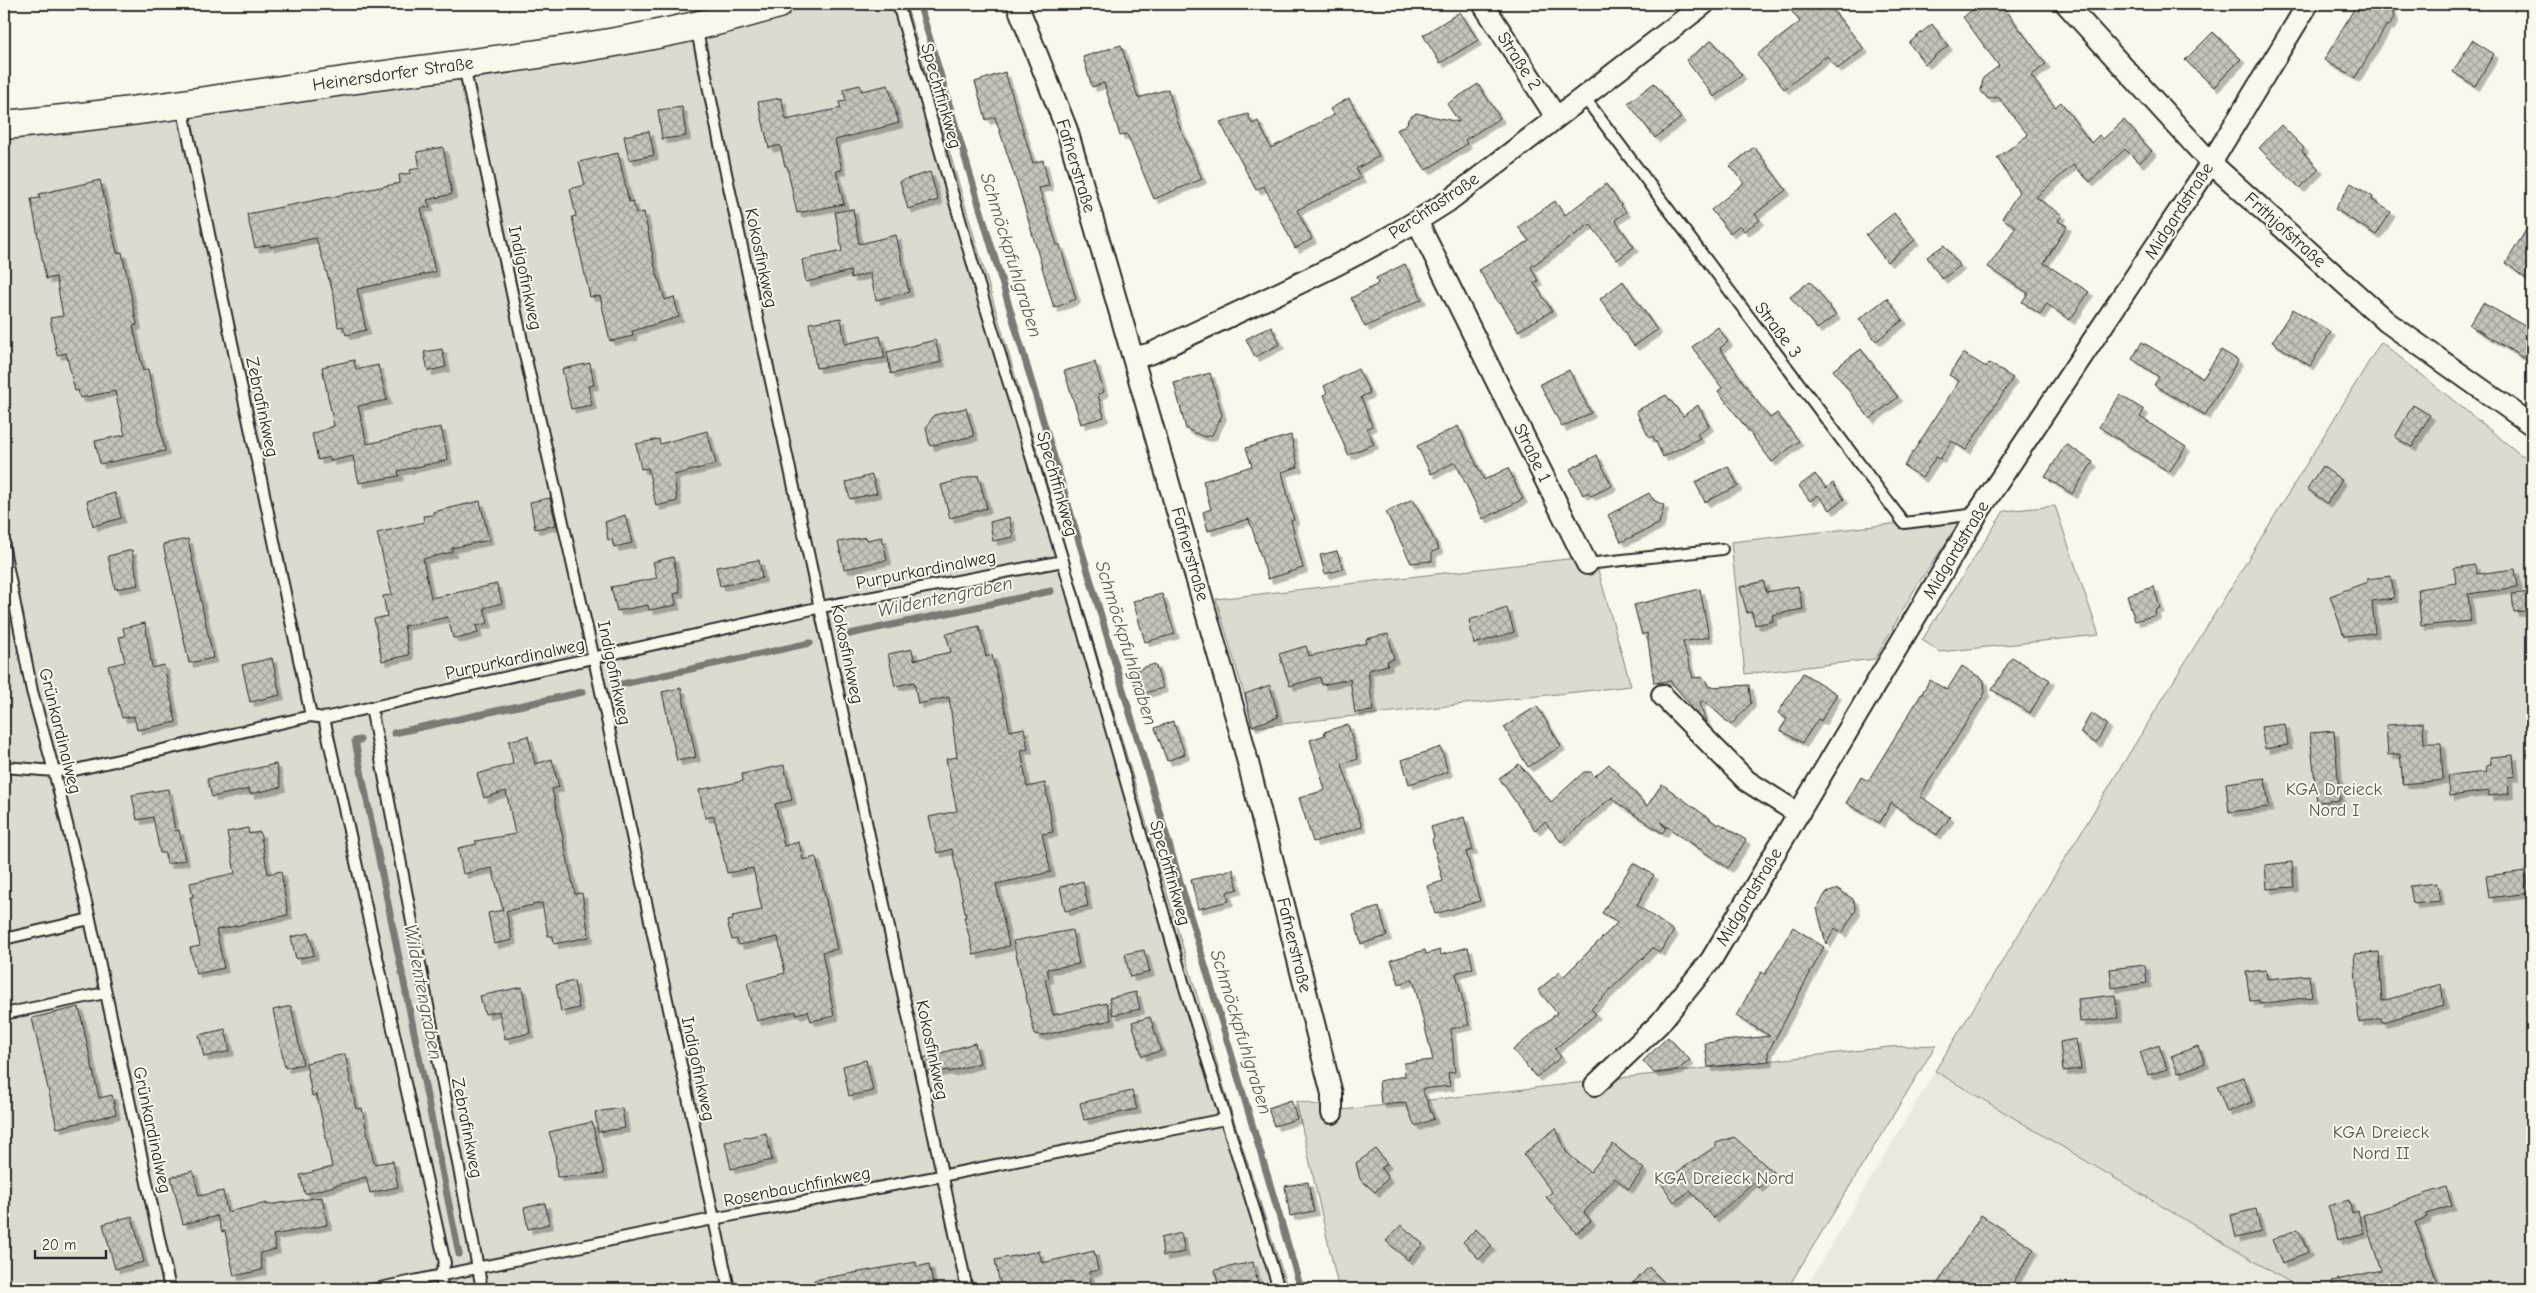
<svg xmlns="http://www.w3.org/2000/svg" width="2536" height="1293" font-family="'Comic Neue',sans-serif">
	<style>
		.built { fill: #ebe8de }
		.garden { fill: #dddad0; stroke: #84827e }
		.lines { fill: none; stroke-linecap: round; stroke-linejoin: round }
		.stream { stroke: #7b7a75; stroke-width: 7 }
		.building { fill: url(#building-cross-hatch); stroke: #2b2b2b; filter: url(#shadow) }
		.service-casing { stroke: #2b2b2b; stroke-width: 14 }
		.minor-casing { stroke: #2b2b2b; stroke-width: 24 }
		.secondary-casing { stroke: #2b2b2b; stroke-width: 31 }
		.service { stroke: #fbf7ec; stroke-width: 10 }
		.minor { stroke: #fbf7ec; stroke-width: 20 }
		.secondary { stroke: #fbf7ec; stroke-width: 28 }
		.labels { text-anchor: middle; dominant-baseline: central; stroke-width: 4; stroke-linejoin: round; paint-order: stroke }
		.street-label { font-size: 18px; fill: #2b2b2b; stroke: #fbf7ec }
		.park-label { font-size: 18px; fill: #585754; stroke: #fbf7ec }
		.water-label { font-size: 19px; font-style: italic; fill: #5a5956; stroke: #fbf7ec }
	</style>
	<defs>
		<pattern id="building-cross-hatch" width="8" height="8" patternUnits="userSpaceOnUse" patternTransform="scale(1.25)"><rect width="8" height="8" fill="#c7c4bc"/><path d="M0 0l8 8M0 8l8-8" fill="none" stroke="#a29f99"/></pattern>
		<filter id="shadow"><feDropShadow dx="4.5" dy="4.5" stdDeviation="0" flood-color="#0004"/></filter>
	</defs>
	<rect width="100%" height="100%" fill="#fbf7ec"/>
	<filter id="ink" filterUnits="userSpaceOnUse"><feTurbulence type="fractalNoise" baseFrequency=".02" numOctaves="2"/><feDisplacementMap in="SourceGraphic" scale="10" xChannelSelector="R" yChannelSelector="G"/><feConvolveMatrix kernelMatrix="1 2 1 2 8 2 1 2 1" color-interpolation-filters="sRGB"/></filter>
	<g filter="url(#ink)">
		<path class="built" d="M1935 1071 2301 1289H1805Z"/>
		<path class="garden" d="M778 4H906L1231 1111 1288 1289H4V125Z
			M2381 342 2521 455 2532 457V1289H2301L1935 1071Z
			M2055 506 2099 635 1940 652 1922 640 2004 511Z
			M1964 516 1916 587 1875 659 1745 674 1731 542Z
			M1594 556 1631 686 1254 727 1216 599Z
			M1936 1045 1787 1289H1342L1337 1282 1296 1101 1343 1110 1889 1047Z"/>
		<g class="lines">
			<path class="stream" d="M920 6 1301 1289
				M845 635 1051 591
				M618 685 810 643
				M394 733 583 692
				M360 740 355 741 459 1254"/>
		</g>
		<path class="building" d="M1786 4H1828L1864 49 1837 69 1827 56 1784 89 1757 55 1800 22Z
			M1981 4H2001L2046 64 2031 76 2055 107 2061 102 2091 143 2099 135 2103 139 2124 120 2152 151 2139 163 2125 149 2090 182 2073 165 2036 197 2062 215 2058 221 2067 226 2044 263 2089 292 2070 320 2047 304 2040 314 2022 302 2028 293 1988 267 2016 227 2002 218 2019 192 1997 158 2028 135 1998 97 1988 99 1981 91 1983 78 1999 66 1963 17Z
			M2357 4H2391L2394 18 2390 25 2386 26 2355 78 2324 60Z
			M1460 12 1478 40 1440 63 1423 35Z
			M1932 24 1948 46 1925 64 1909 43Z
			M2213 32 2241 59 2214 87 2185 60Z
			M1712 40 1742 75 1714 97 1686 60Z
			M2472 40 2494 54 2475 86 2453 72Z
			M1121 45 1138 98 1168 89 1178 123 1202 179 1154 199 1127 134 1120 136 1104 83 1092 87 1083 57Z
			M1005 72 1033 163 1043 160 1049 186 1039 188 1057 245H1060L1076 299 1054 308 1020 192 995 117 986 120 975 82Z
			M1654 83 1681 118 1655 138 1628 103Z
			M1478 84 1500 118 1465 140 1467 144 1426 170 1397 130 1407 124 1408 119 1416 113 1459 122 1447 104Z
			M860 85 862 91 888 85 899 123 835 140 842 170 836 171 844 204 797 213 787 166H785L780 145 769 148 758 102 781 98 786 120 841 108 839 102 846 101 843 89Z
			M1349 98 1379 156 1356 169 1361 178 1297 210 1312 239 1295 248 1264 186 1256 190 1220 122 1248 114 1252 124 1258 121 1271 148 1334 115 1330 109Z
			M682 107 686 136 662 139 658 110Z
			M2281 125 2304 148 2302 151 2319 169 2300 188 2259 148Z
			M649 131 654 155 629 160 624 136Z
			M443 147 452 194 427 200 430 207 421 208 435 272 357 289 366 330 346 335 343 326 338 327 334 296 316 238 270 247V244L255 248 247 214 400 183 399 175 411 173 410 170 420 168 417 152Z
			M1754 147 1786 190 1755 214 1760 220 1744 231 1740 225 1730 233 1711 210 1744 183 1730 166Z
			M618 153 629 202 633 201 636 214 644 212 655 267 665 300 674 297 679 317 632 331 633 336 610 341 600 296 590 297 572 217 576 216 570 189 585 185 579 162Z
			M930 172 938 200 908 209 900 181Z
			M100 180 117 253 122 252 137 325 133 326 143 371 148 369 165 451 100 464 95 441 125 435 115 391 80 398 78 390 75 391 66 353 57 355 50 318 63 316 56 277 46 279 31 199 40 198 39 194Z
			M2351 183 2373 197 2372 200 2391 212 2376 235 2335 209Z
			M1606 184 1626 212 1615 220 1634 247 1617 260 1590 224 1531 267 1538 281 1534 283 1552 311 1518 331 1501 303 1499 304 1479 270 1529 241 1518 227 1555 201 1565 215Z
			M853 209 859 244 896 235 909 292 876 300 870 273 851 278 850 271 806 282 802 260 842 251 835 212Z
			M1894 213 1915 240 1887 262 1866 235Z
			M2532 220V284L2506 263Z
			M1944 245 1960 266 1942 279 1927 257Z
			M1405 264 1422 299 1365 327 1351 298 1378 284 1376 278Z
			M1623 281 1657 330 1634 346 1600 299Z
			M1810 281 1836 315 1817 329 1790 297Z
			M1887 298 1903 320 1876 341 1859 319Z
			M2483 303 2532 330V363L2469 325Z
			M2293 309 2331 332 2310 366 2272 342Z
			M841 318 845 344 880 336 885 358 816 368 809 323Z
			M1271 326 1280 344 1255 357 1246 339Z
			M1718 327 1728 342 1720 348 1752 395 1770 418 1777 413 1799 441 1772 462 1718 391 1722 388 1692 347Z
			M935 340 941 362 891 374 887 352Z
			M2142 342 2203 378 2221 350 2238 360 2205 415 2154 385 2159 377 2132 359Z
			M442 349 446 367 428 371 424 352Z
			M1861 349 1898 397 1870 419 1833 370Z
			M1963 353 1986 367 1989 363 2013 378 1966 450 1952 441 1940 459 1936 457 1922 478 1904 466 1959 381 1949 375Z
			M354 360 356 370 378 365 387 400 358 406 367 444 441 427 448 460 398 471 399 476 359 483 353 456 330 461V457L318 460 312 434 334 426 322 367Z
			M1095 362 1104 392 1098 394 1104 417 1081 424 1064 371Z
			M590 363 594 385 588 386 592 405 571 409 562 369Z
			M1358 369 1370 393 1361 397 1372 426 1367 428 1374 444 1348 455 1324 395 1327 393 1324 386Z
			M1569 370 1591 413 1562 427 1540 384Z
			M1210 373 1222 415 1212 435 1205 437 1186 429 1174 383Z
			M1666 395 1683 416 1698 405 1709 426 1697 434 1700 438 1663 457 1653 436 1649 438 1636 411Z
			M2120 395 2144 410 2140 417 2186 447 2169 472 2099 427Z
			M2413 405 2430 415 2412 447 2395 437Z
			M966 408 974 436 930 446 926 428 934 415Z
			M1458 426 1484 480 1508 468 1523 499 1483 519 1455 462 1431 474 1417 446Z
			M707 431 716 464 674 475 677 501 656 506 648 468 641 469 636 444 659 439 660 444Z
			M1291 435 1298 467 1282 472 1294 520 1291 521 1303 568 1268 579 1249 519 1208 531 1203 512 1211 509 1203 481 1252 466 1246 448Z
			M2066 444 2093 462 2072 494 2045 477Z
			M1597 455 1612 486 1591 496 1588 492 1583 495 1570 469Z
			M1728 466 1738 486 1705 502 1695 482Z
			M2322 466 2342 480 2327 503 2307 489Z
			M1815 474 1826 488 1833 483 1844 499 1830 510 1818 495 1810 501 1799 486Z
			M872 475 877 493 850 499 846 482Z
			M978 475 987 508 950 518 941 485Z
			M115 493 121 518 93 526 87 501Z
			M1649 493 1653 500 1664 505 1659 524 1621 542 1608 515Z
			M550 498 556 525 535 529 530 502Z
			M1413 499 1439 549 1432 552V561L1411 563 1386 512Z
			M480 501 489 540 452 548V552L423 559 431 598 497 584 502 603 484 608 488 623 476 626 478 633 460 638H453L448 617 404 626 409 655 382 661 374 619 387 616 383 596 392 595 377 533 424 522 423 516 433 515V512Z
			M625 515 632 543 614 547 612 539 608 540 605 522Z
			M1009 517 1013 537 993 541 990 522Z
			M866 537 867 540 882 537 887 560 844 569 838 542Z
			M188 539 213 658 189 663 163 544Z
			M132 550 138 585 115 589 108 556Z
			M1337 551 1343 569 1325 574 1320 555Z
			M673 557 680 592 674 594 676 605 649 610 648 605 617 611 611 587 657 578 653 562Z
			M759 560 762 578 720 586 716 567Z
			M2475 565 2477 574 2515 569 2518 587 2468 594 2471 621 2421 626 2418 589 2456 583 2454 568Z
			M2391 576 2394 598 2372 601 2375 633 2344 636 2330 596 2367 582V579Z
			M1764 581 1766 592 1798 586 1803 609 1772 615 1773 621 1755 625 1752 612 1747 613 1740 587Z
			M2154 587 2160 608 2155 610 2156 615 2135 621 2127 595Z
			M1700 589 1709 637 1683 642 1693 678 1703 677 1709 687 1749 685 1751 703 1731 725 1704 700 1700 703 1706 723 1670 681 1654 683 1647 633 1642 635 1634 605Z
			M2532 592V610L2514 612 2512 594Z
			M1162 594 1175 634 1145 642 1133 601Z
			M1507 608 1514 632 1474 644 1469 620Z
			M145 623 152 668 164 665 176 722 137 730 134 716 122 718 108 666 125 662 119 637 125 636 123 628Z
			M979 626 986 657 992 655 1010 731 1024 728 1028 749 1021 750 1027 787 1045 783 1053 832 1042 834 1051 872 996 884 1009 946 974 955 964 917H966L952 849 937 853 929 817 957 811 946 759 957 757 949 697 918 704 914 682 895 686 888 654 912 649 914 660 951 652 946 634Z
			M1388 634 1394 659 1387 661 1388 665 1368 670 1373 711 1355 713 1350 679 1322 685 1320 677 1290 686 1279 654 1306 646 1309 656 1367 643 1366 639Z
			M2012 657 2050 680 2030 713 1992 690Z
			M272 658 280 695 250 702 242 665Z
			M1155 664 1163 688 1138 695 1131 671Z
			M1962 666 1984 680 1985 693 1920 796 1950 817 1937 835 1891 803 1880 823 1846 803 1861 777 1868 781 1930 680 1947 690Z
			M1803 673 1837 694 1821 721 1818 719 1802 743 1780 730 1787 719 1778 713Z
			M1270 685 1278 717 1252 726 1245 694Z
			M681 688 696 757 677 761 662 692Z
			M1537 706 1561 746 1528 767 1504 727Z
			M2091 713 2107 724 2096 743 2080 733Z
			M1173 721 1185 754 1167 761 1155 728Z
			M2423 723 2424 743H2441L2443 780 2403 784 2400 754 2388 755 2386 725Z
			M1348 724 1358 759 1342 764 1362 827 1313 842 1299 798 1325 790 1310 740 1325 735 1324 732Z
			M2285 724 2288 745 2265 749 2261 727Z
			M2334 731 2340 800 2317 802 2310 733Z
			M528 736 535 764 552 759 559 787 552 789 575 894 582 893 589 937 554 944 553 936H548L542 903 506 911 512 940 494 944 488 913 503 910 492 868 463 874 458 848 477 844 475 841 515 834 506 791 484 798 477 774 513 764 509 741Z
			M1441 747 1448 772 1409 784 1402 760Z
			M2513 755 2515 776 2508 777 2509 794 2489 796V791L2450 796 2448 776 2487 772 2486 766 2491 765 2490 757Z
			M276 764 281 787 250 794 249 789 212 797 207 779Z
			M1519 764 1551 802 1584 772H1591L1595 776 1609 764 1647 806 1662 784 1718 825 1719 823 1746 840 1728 868 1660 822 1666 828 1662 833 1617 803 1612 797 1561 842 1545 822 1535 830 1499 778Z
			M784 765 792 800 775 804 784 846 799 842 803 860 816 857 837 949 822 952 834 1016 811 1021 808 1011 796 1014V1011L757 1021 747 983 785 973 778 937 739 945 737 939 732 940 727 921 733 920 732 916 762 910 753 868 727 873 714 816 705 818 699 790 743 781 742 774Z
			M2265 778 2269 807 2229 812 2226 783Z
			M168 789 175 831 179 830 185 860 167 864 165 853H160L153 817 137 820 132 795Z
			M1464 817 1473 850 1466 852 1480 901 1435 914 1427 886 1443 881 1432 839 1434 838 1431 827Z
			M248 828 249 834 260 832 268 874 281 871 288 915 216 930 224 968 196 974 190 948 200 946 190 897H193L190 883 235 873 227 832Z
			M2292 862 2294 887 2267 889 2265 865Z
			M1633 863 1654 875 1637 905 1674 931 1660 952 1653 948 1591 1009 1596 1014 1555 1049 1561 1057 1536 1077 1513 1050 1557 1013 1538 990 1560 972 1564 976 1618 922 1602 913Z
			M1233 869 1238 889 1227 892 1229 901 1198 909 1191 880Z
			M2526 871 2529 893 2489 898 2486 876Z
			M1083 881 1088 906 1065 911 1060 887Z
			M2437 883 2440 901 2413 904 2410 886Z
			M1838 889 1853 899 1856 910 1842 933 1835 928 1826 944 1817 908 1826 893Z
			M1379 907 1387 936 1361 944 1353 915Z
			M1793 927 1824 947 1768 1052 1769 1061 1708 1067 1705 1043 1770 1036 1736 1016 1761 972 1765 974Z
			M1072 930 1079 964 1047 969 1049 978 1045 979 1053 1015 1107 1003 1111 1020 1040 1036 1039 1034 1035 1035 1013 941Z
			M309 933 314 955 296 959 291 937Z
			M1468 947 1473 968 1456 973 1469 1025 1451 1029 1455 1072 1448 1073 1450 1086 1422 1089 1434 1119 1415 1126 1405 1102 1381 1104 1379 1081 1405 1076 1404 1063 1433 1060 1413 979 1399 984 1391 960 1425 950 1426 954 1440 950 1441 955Z
			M1144 950 1150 972 1130 977 1125 954Z
			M2379 952 2382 1001 2441 984 2444 1005 2382 1022 2381 1018 2359 1023 2354 954Z
			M2145 965 2147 983 2112 988 2110 969Z
			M2266 970 2267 979 2309 975 2312 997 2259 1004V1000L2250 1001 2246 972Z
			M574 981 579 1008 561 1012 556 985Z
			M522 987 530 1033 505 1039 499 1011 485 1014 480 996Z
			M1136 992 1140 1009 1113 1015 1109 998Z
			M2115 995 2118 1018 2080 1022 2078 999Z
			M291 1006 303 1064 285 1068 273 1010Z
			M79 1007 99 1098 112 1095 116 1114 57 1128 32 1018Z
			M1150 1017 1161 1051 1142 1056 1132 1022Z
			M225 1029 230 1051 204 1057 199 1035Z
			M1668 1037 1690 1060 1678 1070 1654 1073 1643 1061Z
			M2076 1039 2081 1069 2063 1071 2060 1042Z
			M975 1043 980 1063 949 1072 948 1070 928 1074 924 1058Z
			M2159 1045 2167 1069 2148 1075 2140 1052Z
			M2198 1046 2205 1063 2178 1073 2171 1056Z
			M345 1054 356 1109 362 1108 374 1164 393 1161 398 1187 370 1193 366 1177 305 1194 300 1175 332 1167 317 1095 312 1096 306 1063Z
			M866 1060 873 1091 849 1096 843 1066Z
			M2243 1077 2252 1102 2227 1112 2217 1086Z
			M1132 1091 1137 1109 1084 1120 1080 1103Z
			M1291 1100 1297 1119 1274 1126 1268 1108Z
			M622 1108 625 1128 598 1132 595 1112Z
			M592 1122 604 1174 557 1177 555 1152 549 1132Z
			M1556 1128 1566 1152 1590 1172 1613 1144 1644 1169 1628 1189 1615 1178 1584 1212 1591 1221 1576 1233 1546 1197 1552 1192 1523 1154Z
			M766 1133 772 1160 731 1169 725 1142Z
			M1734 1137 1773 1172 1759 1188 1753 1182 1714 1218 1690 1191 1674 1202 1661 1183 1716 1146V1143Z
			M1376 1149 1387 1164 1381 1168 1388 1178 1375 1192 1360 1179 1356 1163Z
			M193 1171 199 1196 223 1191 227 1212 267 1203V1205L322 1197 327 1225 273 1235 276 1249 260 1253 262 1270 234 1276 225 1231 222 1232 217 1216 183 1224 171 1177Z
			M1308 1182 1314 1211 1290 1216 1285 1186Z
			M2446 1187 2452 1206 2426 1214 2427 1217 2415 1222 2440 1289H2333L2332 1281 2381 1270 2363 1215Z
			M2349 1200 2352 1213 2358 1211 2364 1233 2338 1240 2328 1206Z
			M545 1203 549 1224 528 1229 524 1208Z
			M2256 1209 2261 1232 2236 1238 2231 1215Z
			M1981 1215 2034 1249 2009 1289H1934Z
			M132 1216 144 1262 115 1269 103 1224Z
			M1401 1225 1423 1244 1408 1260 1386 1241Z
			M1476 1229 1492 1246 1479 1259 1463 1242Z
			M2298 1229 2308 1252 2282 1264 2272 1240Z
			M1181 1233 1185 1252 1163 1256 1161 1238Z
			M1039 1251 1042 1263 1094 1251 1098 1270 1089 1272 1092 1289H1001L995 1260Z
			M916 1262 917 1267 929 1264 934 1289H815L814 1280Z
			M1253 1262 1259 1289H1219L1215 1270Z
			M1649 1267 1671 1289H1627Z"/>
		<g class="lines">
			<g class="service-casing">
				<path id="service" d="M898 4 978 282 1063 561 1184 985 1279 1289
					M696 26 723 159 967 1289
					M464 66 525 355 594 659 729 1289
					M1584 97 1904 523 1977 514
					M182 106 311 716
					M4 549 32 691 54 771 90 919 170 1289
					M1587 564 1722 549
					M371 707 482 1289
					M324 718 445 1263 440 1276 443 1289
					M4 767 54 771 75 770 311 716 324 718 821 607 1063 561
					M4 939 90 919
					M4 1014 105 993
					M375 1289 713 1219 941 1176 1225 1119"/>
			</g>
			<g class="minor-casing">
				<path id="minor" d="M1017 4 1067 130 1133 358 1240 731 1332 1094V1113
					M1483 4 1556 117
					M2066 4 2211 163 2387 322 2532 425
					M1417 221 1587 564
					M1133 358 1152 353C1251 305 1355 262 1447 202L1704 4
					M1662 695 1747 781 1799 814
					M1595 1085 1659 1024 1711 960 1977 514 2211 163 2308 4"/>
			</g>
			<g class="secondary-casing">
				<path id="secondary" d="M4 125C136 113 267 92 398 73 525 56 655 42 778 4"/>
			</g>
			<use href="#service" class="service"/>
			<use href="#minor" class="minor"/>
			<use href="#secondary" class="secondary"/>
		</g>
	</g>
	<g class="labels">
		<g class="street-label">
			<text transform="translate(1519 61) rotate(57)">Straße 2</text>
			<text transform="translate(393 74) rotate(-8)">Heinersdorfer Straße</text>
			<text transform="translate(941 96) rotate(74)">Spechtfinkweg</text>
			<text transform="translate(1076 166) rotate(73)">Fafnerstraße</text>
			<text transform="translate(1434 206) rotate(-34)">Perchtastraße</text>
			<text transform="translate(2179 211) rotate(-57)">Midgardstraße</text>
			<text transform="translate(2285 230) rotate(42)">Frithjofstraße</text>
			<text transform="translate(761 258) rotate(78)">Kokosfinkweg</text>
			<text transform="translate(525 278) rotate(78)">Indigofinkweg</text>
			<text transform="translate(1778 330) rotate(53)">Straße 3</text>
			<text transform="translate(262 407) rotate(78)">Zebrafinkweg</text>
			<text transform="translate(1532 453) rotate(64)">Straße 1</text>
			<text transform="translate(1057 484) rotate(74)">Spechtfinkweg</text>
			<text transform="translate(1956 550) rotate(-59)">Midgardstraße</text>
			<text transform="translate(1190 554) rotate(74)">Fafnerstraße</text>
			<text transform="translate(926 570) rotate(-11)">Purpurkardinalweg</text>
			<text transform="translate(847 654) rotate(78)">Kokosfinkweg</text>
			<text transform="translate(515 659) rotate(-12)">Purpurkardinalweg</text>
			<text transform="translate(614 673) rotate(78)">Indigofinkweg</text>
			<text transform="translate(60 731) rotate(76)">Grünkardinalweg</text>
			<text transform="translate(1170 873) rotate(74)">Spechtfinkweg</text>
			<text transform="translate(1749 897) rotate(-59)">Midgardstraße</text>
			<text transform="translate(1294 945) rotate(76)">Fafnerstraße</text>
			<text transform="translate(932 1050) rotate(78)">Kokosfinkweg</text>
			<text transform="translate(698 1069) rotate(78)">Indigofinkweg</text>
			<text transform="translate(467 1128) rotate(79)">Zebrafinkweg</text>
			<text transform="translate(152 1130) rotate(78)">Grünkardinalweg</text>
			<text transform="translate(797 1187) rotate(-11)">Rosenbauchfinkweg</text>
		</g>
		<g class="park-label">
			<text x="2334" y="789">KGA Dreieck<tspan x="2334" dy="21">Nord I</tspan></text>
			<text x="2381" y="1132">KGA Dreieck<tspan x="2381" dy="21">Nord II</tspan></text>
			<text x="1724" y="1178">KGA Dreieck Nord</text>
		</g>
		<g class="water-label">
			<text transform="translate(1011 255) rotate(73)">Schmöckpfuhlgraben</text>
			<text transform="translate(945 597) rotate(-12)">Wildentengraben</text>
			<text transform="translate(1126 643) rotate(73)">Schmöckpfuhlgraben</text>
			<text transform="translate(423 992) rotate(79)">Wildentengraben</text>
			<text transform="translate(1241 1032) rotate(73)">Schmöckpfuhlgraben</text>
		</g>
	</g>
	<rect width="2536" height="1293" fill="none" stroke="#fbf7ec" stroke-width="20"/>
	<rect x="10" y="10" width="2516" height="1273" fill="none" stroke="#2b2b2b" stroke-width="2" filter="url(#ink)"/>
	<path d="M35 1250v8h71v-8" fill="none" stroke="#2b2b2b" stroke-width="2.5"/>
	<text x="42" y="1250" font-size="15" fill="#2b2b2b" stroke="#fbf7ec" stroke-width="4" paint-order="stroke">20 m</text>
</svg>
